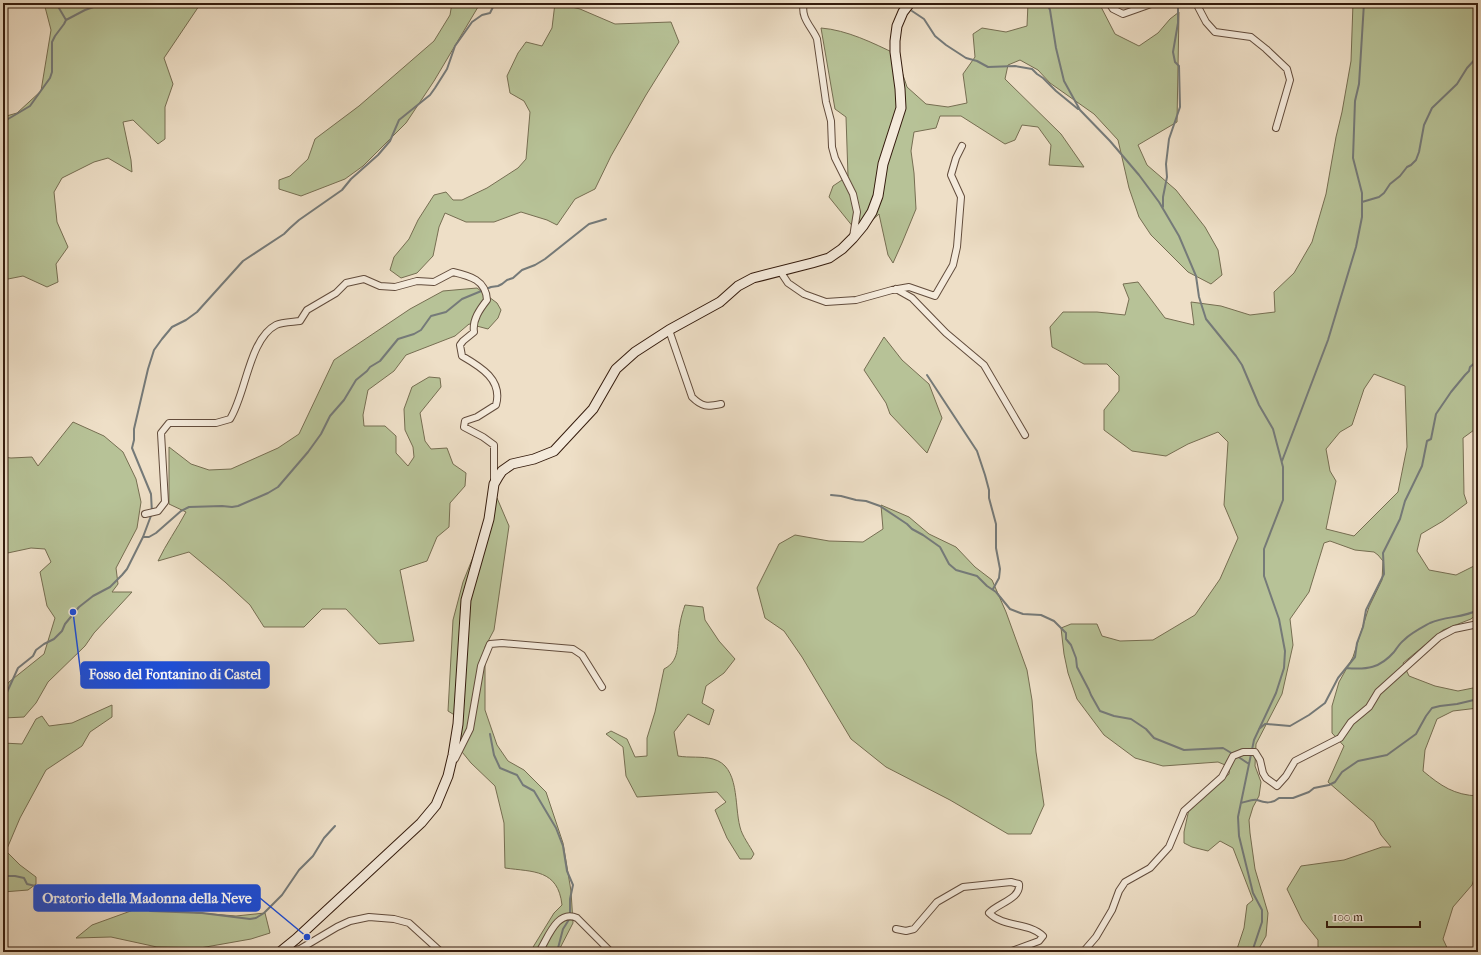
<svg xmlns="http://www.w3.org/2000/svg" width="1481" height="955" font-family="'IM FELL French Canon',serif">
	<style>
		.green { fill: #b7c297; stroke: #766e52; fill-rule: evenodd }
		.lines { fill: none; stroke-linecap: round; stroke-linejoin: round }
		.stream { stroke: #757a79; stroke-width: 2 }
		.street-casing { stroke: #624c3c; stroke-width: 8 }
		.secondary-casing { stroke: #341b0d; stroke-width: 11 }
		.street { stroke: #f4eadb; stroke-width: 6 }
		.secondary { stroke: #f4eadb; stroke-width: 9 }
		.leader { fill: none; stroke: #1d4ed8; stroke-width: 1.5 }
		.callout-dot { fill: #1d4ed8; stroke: #f4eadb; stroke-width: 1.5 }
		.callout { fill: #1d4ed8; stroke: #1d4ed8; stroke-width: 1.5 }
		.callout-label { font-size: 14px; text-anchor: middle; font-weight: bold; fill: #fff }
	</style>
	<rect width="100%" height="100%" fill="#eedfc7"/>
	<filter id="stains"><feTurbulence type="fractalNoise" baseFrequency=".005" numOctaves="4"/><feColorMatrix values="0 0 0 0 .2 0 0 0 0 .09 0 0 0 0 .02 0 0 0 .5 -.17"/></filter>
	<radialGradient id="worn" r=".72"><stop offset=".6" stop-color="#630" stop-opacity="0"/><stop offset="1" stop-color="#630" stop-opacity=".3"/></radialGradient>
	<path class="green" d="M44 3H201L164 58 173 84 165 107V139L158 144 133 120 123 122 131 160 132 172 108 158 94 162 62 178 54 192 57 222 68 247 56 264 58 282 47 287 23 276 3 280V117L17 113 41 91 51 30Z
		M452 3H488L478 7 434 81 406 123 363 166 345 179 301 196 279 189V180L290 176 308 159 315 139 359 106 434 41 450 15Z
		M555 3 580 9 615 24 671 22 679 42 646 95 611 156 595 189 575 199 557 225 547 220 521 212 494 222H466L445 213 439 227 433 256 417 273 401 278 390 270 394 257 409 239 418 220 434 195 446 192 453 200H462L487 188 518 168 526 159 530 112 524 101 510 93 507 76 518 53 526 42 542 46 552 28Z
		M1028 3H1099L1115 34 1139 46 1158 33 1170 19 1179 12 1177 122 1138 145 1147 165 1176 190 1205 227 1218 250 1222 275 1211 284 1188 272 1151 235 1139 217 1129 188 1118 140 1094 114 1050 83 1038 70 1020 60 1008 65 1005 79 1061 134 1084 167 1049 165 1051 145 1038 127 1022 125 1015 140 1005 144 961 116H940L936 128 914 132 911 151 914 173 916 209 902 243 893 263 888 255 879 214 858 233 829 197 833 186 848 176 846 117 835 109 821 28C847 30 873 43 896 54L907 87 926 104 948 107 967 103 963 74 975 57 973 34 982 28 1006 32 1027 26Z
		M1353 3H1478V430H1474L1463 438 1464 494 1467 503 1443 521 1421 534 1417 551 1429 570 1456 575 1478 564V613L1471 619 1443 630 1403 663 1409 676 1435 686 1458 691 1478 687V708L1453 711 1437 719 1425 750 1423 771C1441 786 1454 795 1478 796V868L1472 885 1453 907 1443 939 1449 952H1318V940L1302 920 1287 889 1301 866 1344 860 1382 847H1391L1381 835 1374 822 1328 782 1344 746 1332 733V706L1339 682 1353 657 1369 607 1382 580 1383 561 1378 555 1374 552 1355 550 1330 541 1324 543 1309 592 1290 619 1293 645 1282 694 1256 744 1255 766 1261 782 1259 796 1253 807 1249 820 1250 833 1255 869 1268 913 1266 936 1257 952H1236L1244 928 1247 905 1253 900 1233 848 1220 841 1208 851 1192 847 1184 843V832L1189 809 1229 774 1230 767 1218 762 1163 766 1135 758 1104 735 1077 699 1068 673 1064 654 1061 628 1071 624H1097L1102 636 1120 641 1153 640 1195 615 1220 579 1238 538 1224 505 1228 442 1218 432 1188 444 1166 456 1132 451 1104 430V410L1119 391V376L1107 364H1084L1052 347 1050 327 1063 312H1097L1125 315 1129 299 1123 284 1138 282 1165 318 1194 325 1191 302 1221 306 1250 315 1275 312 1274 292 1294 273 1312 242 1326 194 1336 137 1342 112 1351 61ZM1374 374 1405 386 1407 447 1398 492 1354 536 1326 529 1336 481 1330 471 1326 449 1340 432 1352 425 1364 389Z
		M477 288 497 303 501 310 498 318 488 329 469 324 455 336 406 355 394 371 368 390 363 415 364 426H385L396 436V453L408 466 414 457 413 447 405 430 404 409 412 387 429 377 440 378 441 387 420 413 425 441 431 449 447 448 453 464 466 473 465 486 450 503 449 527 437 537 427 561 400 570 414 641 379 644 346 609H322L304 627H264L250 605 225 582 189 552 158 561C166 544 177 529 186 512L169 504V447L191 464 209 470 231 469 278 448 299 434 334 360 410 309 443 291Z
		M884 337 902 360 929 384 942 418 927 453 890 414 886 403 864 370Z
		M73 422 104 436 123 452 136 479 141 502 137 528 116 568 118 584 112 592H132L94 633 85 646 48 682 36 703 24 717 4 718 3 717V690L9 682 44 654 55 618 47 606 40 572 51 562 45 549 31 548 3 554V457L11 458 32 457 38 466Z
		M497 498 509 526 494 630 485 647V710L497 745 508 761 524 770 546 792 563 843 571 891 573 923 558 952H530L554 913 562 905C558 869 533 872 505 868L504 823 495 786 471 763 458 747 461 719 448 711 453 620 463 582Z
		M881 505 909 517 929 534 956 547 975 567 992 580 1006 612 1027 670 1032 700 1036 752 1044 805 1031 834H1008L950 800 886 767 851 739 802 657 784 631 765 618 757 588 779 544 795 535 829 541 863 542 883 529Z
		M685 605 703 607 705 620 719 641 735 659 724 673 706 686 702 703 714 710 709 725 688 714 674 732 678 756C689 758 702 756 713 759 740 766 734 805 740 827 742 836 750 846 754 854L751 859H740L727 838 715 810 726 802 717 792 637 797 626 776 623 747 606 734 611 731 627 739 635 757 647 756V738L655 712 664 669C682 660 676 641 680 624 681 617 683 611 685 605Z
		M112 705V717L90 732 82 746 46 770 20 818 6 851 20 865 36 877V884L28 890 3 892V743L22 744 36 719 42 716 49 726 72 723Z
		M139 908 236 916 265 913 270 933 251 939 200 948 157 947 111 937 76 938 92 925Z"/>
	<g class="lines">
		<path class="stream" d="M56 3 66 20
			M1047 3 1050 10 1056 48 1064 81 1080 110 1110 141 1139 175 1159 202 1179 236 1196 276 1199 297 1206 319 1236 356 1242 365 1259 405 1273 429 1283 467V500L1264 549V576L1279 619 1285 651 1284 668 1276 693 1254 740 1238 817 1239 836 1253 893 1262 910V922L1252 952
			M912 11 924 19 935 36 946 45 966 58 977 61 988 67 1015 66 1032 69 1037 74 1043 78 1056 91 1078 109
			M3 122 30 106 50 78 52 72V42L55 36 64 24 66 20 85 10 105 3
			M1362 202 1379 197 1384 193 1390 184 1400 176 1407 167 1411 165 1416 160 1419 152 1424 125 1432 108 1457 84 1467 68 1478 56
			M1163 207V197L1167 177 1166 164 1169 139 1180 107 1179 66 1175 62 1173 52 1178 23V3
			M927 375 977 451 985 475 989 490V498L996 524V548L1000 569 999 578 993 589
			M1282 461 1328 340 1356 247 1362 217V193L1353 158 1355 101 1359 84 1364 3
			M831 495 841 496 856 500 866 501 880 506 907 524 912 529 923 535 940 547 949 564 956 570 977 576 987 586 996 592 1010 609 1023 614 1041 615 1054 621 1066 633V639L1071 645 1076 658 1077 667 1089 690 1091 695 1100 711 1114 716 1131 719 1146 729 1154 738 1184 750 1223 748 1233 754
			M143 537H149L156 533 181 511 189 507 222 506 232 507 238 506 268 493 278 487 308 452 321 434 330 416 344 400 356 380 367 371 370 367 380 361 398 339 414 334 421 330 431 316 446 312 462 299 491 287 498 286 502 284 507 280 513 278 522 270 535 265 545 259 589 224 606 219
			M1346 668C1367 670 1380 668 1394 652 1397 648 1400 643 1404 640 1411 633 1421 628 1430 623 1446 616 1463 618 1478 610
			M3 701 18 668 33 656 36 650 44 644 54 639 62 631 65 624 79 607 93 596 110 587 122 575 127 569 143 537 152 513 151 494 132 448 134 440V429L148 369 154 350 162 339 172 327 186 320 197 312 243 261 284 234 290 228 299 220 342 190 351 179 378 155 390 141 399 120 430 95 435 88 447 69 455 46 472 22 482 15 490 13 495 3
			M1259 729 1265 724H1267L1290 726 1309 715 1325 703 1338 678 1355 657 1357 643 1363 627 1366 610 1384 574 1383 553 1400 519 1405 501 1422 466 1427 441 1431 439 1436 414 1451 392 1465 375 1469 371 1470 367 1478 360
			M490 734 494 755 500 768 517 775 523 785 534 791 556 828 563 846 567 871 573 885 570 899V918L563 929 557 952
			M1237 756 1249 764
			M1241 803C1246 802 1252 799 1257 800 1265 803 1272 804 1279 798H1293L1309 792 1314 788 1329 785 1335 782 1342 772 1358 761 1387 755 1416 734 1426 716 1432 708 1440 706 1457 704 1478 699
			M3 876H15L24 878 27 884 48 889 59 887H78L100 892 128 896 142 901 150 911 202 913 250 919 256 918 264 913 282 895 299 870 313 856 324 838 335 826"/>
		<g class="street-casing">
			<path id="street" d="M804 3C800 18 812 27 817 39L826 102 831 121 832 147 835 158 853 194 857 212 853 237
				M1109 3 1113 9 1123 14 1154 3
				M1196 3 1206 22 1215 32 1251 37 1266 49 1287 69 1290 80 1276 128
				M780 271 788 283 804 294 826 302 856 300 892 290 909 287 935 296 953 265 957 247 961 197 951 175 956 158 962 146
				M896 289 912 298 946 333 984 365 1025 435
				M669 330 692 397C702 407 707 407 721 404
				M145 514 158 511 165 502 161 433 169 423H216L230 419C246 394 249 339 276 325 282 322 293 322 300 321L307 310 336 293 346 283 364 279 380 286 395 287 417 281 434 282 453 272C470 276 486 280 487 300 480 309 472 320 474 332L463 341 460 345 462 356C481 367 503 380 496 405L477 417 465 421 464 427 483 437 494 445V483
				M455 759 470 729 481 666 490 644 502 643 573 649 582 655 602 687
				M896 929 906 931 914 929 937 902 963 887 1011 882 1019 884C1021 899 998 903 989 913 1004 928 1029 922 1043 936L1039 941 1009 952
				M286 948 291 951 300 949 337 927 350 921 369 917 394 919 409 923 441 952
				M539 952C548 938 557 909 577 918L611 952
				M1083 952 1096 937 1112 910 1119 891 1125 882 1150 868 1169 847 1184 811 1222 777 1233 756 1243 752H1255L1260 760 1263 773 1266 778 1277 786 1286 776 1295 761 1340 738 1351 722 1369 707 1378 692 1439 637 1454 629 1478 624"/>
		</g>
		<g class="secondary-casing">
			<path id="secondary" d="M280 952 296 939 421 823 436 805 448 776 453 755 458 724 466 600 489 519 494 484 498 477 502 471 512 464 534 459 554 451 593 409 616 369 635 352 669 330 720 302 738 286 753 278 812 263 829 258 842 249 853 238 863 226 872 212 878 196 883 164 901 108 900 89 895 52V41L897 26 903 12 910 3"/>
		</g>
		<use href="#street" class="street"/>
		<use href="#secondary" class="secondary"/>
	</g>
	<path class="leader" d="M73 612L81 675M307 937L260 898"/>
	<g class="callout-dot">
		<circle cx="73" cy="612" r="4"/>
		<circle cx="307" cy="937" r="4"/>
	</g>
	<g class="callout">
		<rect x="81" y="662" width="188" height="26" rx="4"/>
		<rect x="34" y="885" width="226" height="26" rx="4"/>
	</g>
	<g class="callout-label">
		<text x="175" y="679">Fosso del Fontanino di Castel</text>
		<text x="147" y="903">Oratorio della Madonna della Neve</text>
	</g>
	<rect width="1481" height="955" fill="none" stroke="#eedfc7" stroke-width="16"/>
	<rect x="4" y="4" width="1473" height="947" fill="none" stroke="#341b0d" stroke-width="2"/>
	<rect x="8" y="8" width="1465" height="939" fill="none" stroke="#341b0d"/>
	<path d="M1327 921v6h93v-6" fill="none" stroke="#341b0d" stroke-width="2"/>
	<text x="1333" y="921" font-size="12" fill="#341b0d" stroke="#f4eadb" stroke-width="3" paint-order="stroke">100 m</text>
	<rect width="100%" height="100%" filter="url(#stains)"/>
	<rect width="100%" height="100%" fill="url(#worn)"/>
</svg>
